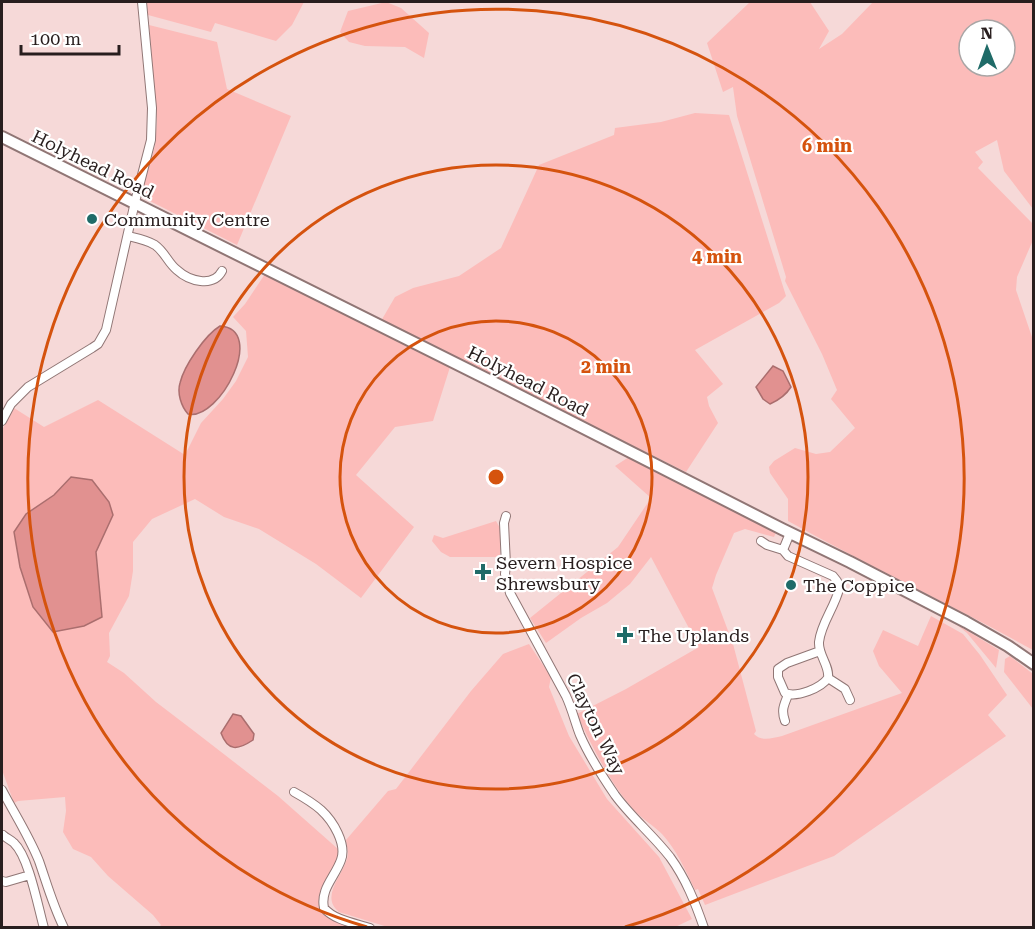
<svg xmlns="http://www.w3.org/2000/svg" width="1035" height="929" font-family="'Roboto Serif',serif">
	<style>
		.green { fill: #fcbcba; fill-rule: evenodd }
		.water { fill: #e19190; stroke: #aa6e6e; stroke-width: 1.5 }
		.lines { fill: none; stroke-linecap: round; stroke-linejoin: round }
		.street-casing { stroke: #907675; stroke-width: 10 }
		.secondary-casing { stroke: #907675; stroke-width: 14 }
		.street { stroke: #fff; stroke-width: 8 }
		.secondary { stroke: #fff; stroke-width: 10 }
		.ring { fill: none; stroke: #d5530e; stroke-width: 3 }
		.poi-dot { fill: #1f6b68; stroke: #fff; stroke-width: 2 }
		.labels { text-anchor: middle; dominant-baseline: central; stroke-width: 4.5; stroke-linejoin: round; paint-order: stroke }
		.street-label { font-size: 18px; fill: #281e1e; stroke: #fff }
		.poi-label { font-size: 18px; fill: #281e1e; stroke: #fff; text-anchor: start }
		.centre { fill: #d5530e; stroke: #fff; stroke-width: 3 }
		.ring-label { font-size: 18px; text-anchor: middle; font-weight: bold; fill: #d5530e; stroke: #fff; stroke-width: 4.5; stroke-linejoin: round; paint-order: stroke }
	</style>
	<rect width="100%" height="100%" fill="#f6d9d8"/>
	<path class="green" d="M147 2H304L292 25 276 41 215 23 211 32 148 15Z
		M386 2 401 8 429 33 424 58 405 47 365 46 349 42 340 32 348 11Z
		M750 2H810L829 31 819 49 842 34 873 2H1033V209L1004 171 997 140 975 152 983 162 978 168 1033 224V240L1017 277 1016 290 1034 343 1033 650C952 605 869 566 788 521V499L770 473 769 467 774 461 795 448 816 454 830 452 855 428 831 399 837 390 822 354 785 281 786 277 737 116 733 87 723 92 707 43ZM969 30H1005V66H969Z
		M149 25 217 42 227 89 291 116 237 245 144 198 141 194 155 146 157 121Z
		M695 113 729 115 786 296 779 303 695 350 723 384 707 397 709 406 718 423 686 472 381 321 395 297 413 288 459 276 501 248 539 165 614 135 615 128 661 122Z
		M265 274 450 367 433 421 395 427 356 475 414 527 361 598 316 564 259 529 224 517 195 499 152 519 133 542V571L129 596 109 633 110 656 107 662 124 673 156 702 194 731 278 796 338 849C343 866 318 884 320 902 320 907 323 911 325 915L364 927H159L161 925 153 915 108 876 91 857 73 849 63 832 66 811 65 797 18 801 14 803 2 770V430L14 408 44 427 98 400 185 455 201 423 223 399 236 381 248 357 246 331 233 317 245 304ZM70 477 109 502 113 515 96 552 102 617 26 514 54 495Z
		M629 457 761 522 776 532 774 537 745 529 734 533 716 575 712 588 733 644 756 731 754 734C762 742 772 738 782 736L902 693 879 666 873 651 883 630 918 646 931 616 963 634 980 655 1007 695 988 715 1006 736 834 856 705 905 698 889 695 890C686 871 676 849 662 834 653 825 642 819 634 810 610 783 592 747 577 714L626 689 699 647 651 557 630 584 607 603 581 618 546 643 530 618 618 547 651 498 615 466Z
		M496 521 500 528V557H450L441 552 432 541 434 535 443 538Z
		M956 624 999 650 996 668 967 633Z
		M529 644 551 677 549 687 569 736 607 799 659 857 692 919 673 928H391L339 912C320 897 342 876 347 859 349 854 347 846 346 840L388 791 396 789 471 691 503 654Z
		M1010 656 1033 674V709L1004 672 1005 659Z"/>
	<path class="water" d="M220 326C267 329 220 421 188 414 181 406 177 393 180 383 184 366 205 335 220 326Z
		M773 366 783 371 791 387C786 395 779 400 770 404L763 399 756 387Z
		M71 477 92 480 109 502 113 515 96 552 102 617 84 626 53 632 33 607 20 567 14 532 26 514 54 495Z
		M233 714 241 716 254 734 253 740C238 750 228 752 221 733Z"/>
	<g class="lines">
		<g class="street-casing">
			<path id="street" d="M128 236C137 238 147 240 155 245 165 252 168 263 177 270 189 281 213 288 222 271
				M2 421 11 404 28 387 92 348 98 344 106 330 135 202 151 140 152 108 142 2
				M506 516 504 523 506 565 505 574 510 593 566 696C572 709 575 722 580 735 589 756 602 776 615 795 631 817 653 835 670 857 686 879 695 902 704 928
				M761 541 767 545 783 550 790 533
				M783 550 788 556 833 576 837 581 839 589C835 607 821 623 819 642 818 655 830 666 828 678 821 688 797 698 785 693L778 677V669L787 663 820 651
				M828 678 845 689 850 700
				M785 721C781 710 784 705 788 695
				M2 790C14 813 29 836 39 861 47 884 53 906 64 928
				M294 792C303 797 313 803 321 810 333 821 347 844 341 860 335 877 320 889 324 908 334 920 354 923 370 928
				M3 835C6 838 11 840 14 843 29 857 38 907 44 928
				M2 881 6 882 30 875"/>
		</g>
		<g class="secondary-casing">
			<path id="secondary" d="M2 137 495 383 782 529 850 562 966 622 1008 646 1034 664"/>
		</g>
		<use href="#street" class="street"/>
		<use href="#secondary" class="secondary"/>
	</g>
	<g class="ring">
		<circle cx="496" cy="477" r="156"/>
		<circle cx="496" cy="477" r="312"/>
		<path d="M367 927A468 468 0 1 1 625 927"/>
	</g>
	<g class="poi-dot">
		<circle cx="92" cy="219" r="6"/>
		<path d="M480 563h6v6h6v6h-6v6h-6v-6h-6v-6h6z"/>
		<circle cx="791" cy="585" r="6"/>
		<path d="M622 626h6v6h6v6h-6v6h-6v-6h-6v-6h6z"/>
	</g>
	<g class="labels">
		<g class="street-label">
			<text transform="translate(93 164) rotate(26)">Holyhead Road</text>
			<text transform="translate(528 381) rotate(27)">Holyhead Road</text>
			<text transform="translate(596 724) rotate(64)">Clayton Way</text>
		</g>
		<g class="poi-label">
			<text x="104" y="219">Community Centre</text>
			<text x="496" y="562">Severn Hospice<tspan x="496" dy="21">Shrewsbury</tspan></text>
			<text x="803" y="585">The Coppice</text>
			<text x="638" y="635">The Uplands</text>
		</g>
	</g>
	<circle cx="496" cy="477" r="9" class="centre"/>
	<g class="ring-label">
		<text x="827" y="152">6 min</text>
		<text x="717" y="263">4 min</text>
		<text x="606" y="373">2 min</text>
	</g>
	<rect width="1035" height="929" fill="none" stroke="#281e1e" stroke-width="6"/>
	<g transform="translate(987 48) rotate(359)"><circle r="28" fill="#ffffff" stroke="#a9a5a5" stroke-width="1.5"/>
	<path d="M0-4.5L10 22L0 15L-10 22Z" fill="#1f6b68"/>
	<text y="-9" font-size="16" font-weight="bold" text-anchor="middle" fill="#281e1e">N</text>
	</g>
	<path d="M21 45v9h98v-9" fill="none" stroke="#281e1e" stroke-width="3"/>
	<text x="30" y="45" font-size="18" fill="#281e1e" stroke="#ffffff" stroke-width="4.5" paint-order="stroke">100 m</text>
</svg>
